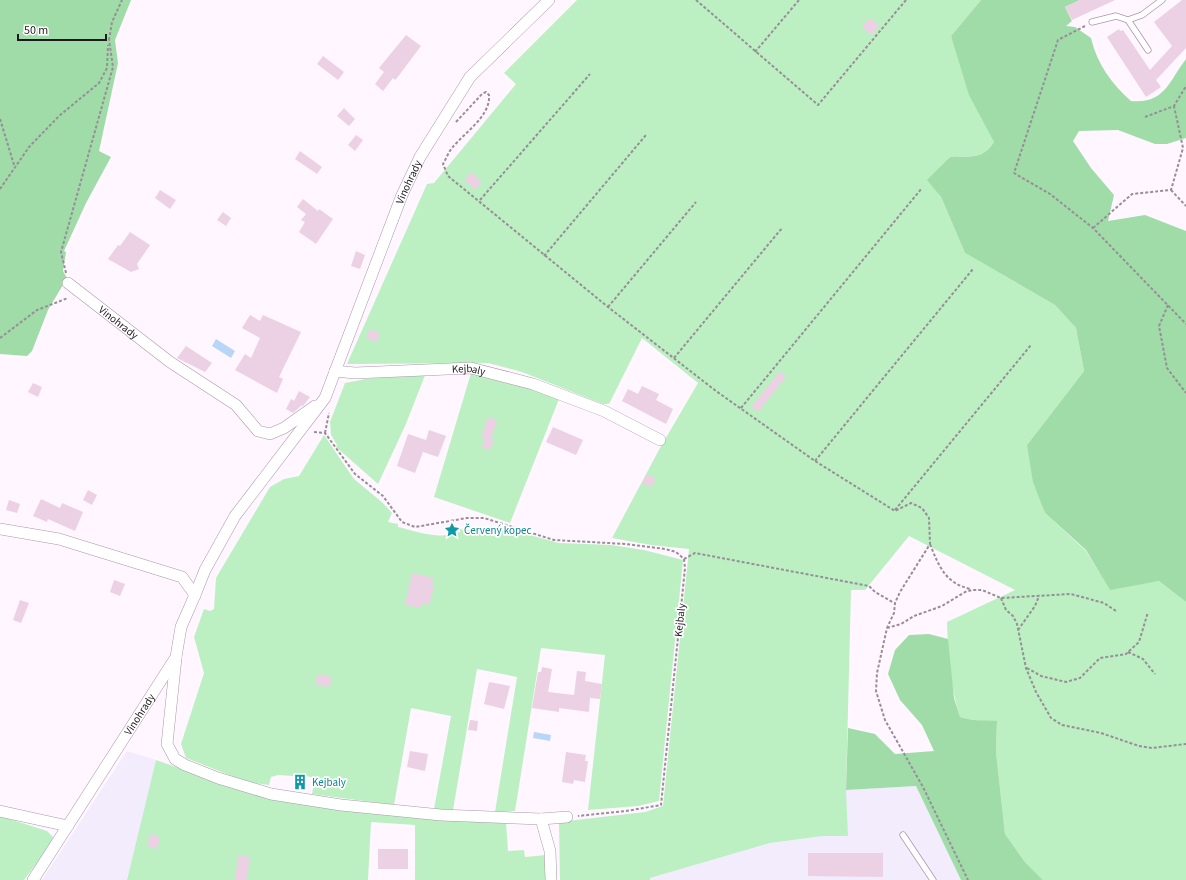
<svg xmlns="http://www.w3.org/2000/svg" width="1186" height="880" font-family="'Source Sans 3',sans-serif">
	<style>
		.industrial { fill: #f2ecfd }
		.green { fill: #bcf0c2 }
		.forest { fill: #a0dca8 }
		.water { fill: #b8d6f7 }
		.building { fill: #ebd1e3 }
		.lines { fill: none; stroke-linecap: round; stroke-linejoin: round }
		.lane-casing { stroke: #aa97ac; stroke-width: 7 }
		.street-casing { stroke: #aa97ac; stroke-width: 12 }
		.path { stroke: #978e97; stroke-width: 2; stroke-dasharray: 3 2; stroke-linecap: butt }
		.lane { stroke: #fff; stroke-width: 5.5 }
		.street { stroke: #fff; stroke-width: 11 }
		.labels { text-anchor: middle; dominant-baseline: central; stroke-width: 3.5; stroke-linejoin: round; paint-order: stroke }
		.street-label { font-size: 11px; fill: #201820; stroke: #fff }
		.culture-label { font-size: 11px; fill: #0d838f; stroke: #fff; text-anchor: start }
	</style>
	<rect width="100%" height="100%" fill="#fff6ff"/>
	<path class="industrial" d="M127 751 156 760 127 880H42Z
		M916 786 961 880H650V878L770 843 823 836H847L846 790Z"/>
	<path class="green" d="M577 0H981L951 36 986 125 994 142C983 160 970 156 950 157L928 180 941 197 965 253 1055 305 1076 328 1084 371 1027 445 1045 513 1086 551 1110 589 1159 581 1186 602V880H1043L1025 862 1005 834 996 752 997 722 973 720 960 717C950 686 948 654 947 622L1015 590 909 536 865 590H851L846 790 848 836H823L770 843 650 878V880H560L559 822 645 812 663 806 689 549 651 545 612 538 660 448 698 383 642 338 609 404H603L522 372 488 363 347 364 427 184 434 183 516 84 504 73Z
		M426 373 405 426 378 484 336 447 337 445 331 435 330 422 345 383 366 379Z
		M471 373 536 390 559 399 510 523 434 497Z
		M324 435 354 479 383 503 392 513 388 522 398 524V527C419 532 438 540 460 532V529L474 531 511 530 559 543 611 545 644 550 683 560 659 801 638 806 588 810 605 655 541 648 515 811 495 812 517 677 477 669 453 810 434 809 451 716 411 708 394 805 312 794 315 778 293 773V776L278 775 271 777 269 785 247 782 186 758 181 744 204 673 194 637 204 609 210 611 214 609 216 578 270 487 284 479 299 476Z
		M156 760 256 795 293 803 381 812V814L396 816V814L506 822 508 851 524 850 525 857 546 855 548 880H415V825L371 822 368 880H127Z
		M0 816 47 831 55 839 24 880H0Z"/>
	<path class="forest" d="M0 0H131L115 40 118 63 99 151 111 157 86 203 64 251 66 252 63 271 67 278 48 310 32 351 27 356 0 354Z
		M981 0H1080L1065 7 1072 21 1066 26 1075 27 1091 38C1097 64 1112 84 1131 101 1165 104 1169 81 1186 59V138L1167 144H1155L1118 130 1079 131 1073 141 1091 168 1114 195 1108 221 1145 215 1186 231V602L1159 581 1110 590 1086 550 1045 513 1033 482 1027 445 1084 371 1076 328 1055 305 965 253 941 197 927 180 950 157C970 156 983 160 994 142L969 95 951 36Z
		M929 634 948 639 954 698 960 717 973 720 997 721 996 752 1005 834 1025 862 1043 880H961L916 786 846 790 848 728 875 734 895 754 934 751 922 725 900 700 888 674 895 650 909 635Z"/>
	<path class="water" d="M216 339 235 351 231 358 212 346Z
		M534 732 551 735 550 741 533 738Z"/>
	<path class="building" d="M1080 0H1115L1072 20 1065 7Z
		M1182 0H1186V48L1156 80 1161 87 1146 97 1107 37 1119 29 1120 31 1123 30 1150 70 1172 46 1154 22Z
		M870 18 879 26 871 35 862 27Z
		M406 35 421 46 397 78 395 80 393 78 383 91 375 84 384 72 379 68Z
		M323 56 344 72 338 80 317 64Z
		M344 108 355 119 349 126 337 116Z
		M356 135 363 140 355 151 348 145Z
		M300 151 322 167 317 174 295 159Z
		M471 172 482 182 475 190 464 180Z
		M160 190 176 200 170 209 155 198Z
		M303 199 318 211 319 209 333 219 316 244 299 232 305 222 301 220 306 214 297 207Z
		M223 212 231 218 226 226 217 220Z
		M130 232 150 245 137 264 139 269 131 272 108 259 118 245 120 246Z
		M356 251 365 255 360 269 351 266Z
		M250 315 260 321 263 315 301 332 279 377 283 379 277 393 235 370 245 354 251 358 260 338 242 328Z
		M370 329 380 333 377 342 366 338Z
		M186 346 212 363 205 372 177 358Z
		M780 371 786 377 758 412 751 407Z
		M33 383 42 387 38 397 28 392Z
		M642 386 659 394 656 400 673 409 666 424 622 401 628 389 638 394Z
		M299 391 310 397 303 406 294 401Z
		M291 399 302 405 293 413 286 409Z
		M488 417 497 420 491 439 494 440 490 450 482 447 485 438 481 437Z
		M553 427 583 440 576 455 546 442Z
		M429 430 446 436 438 457 423 452 415 473 397 466 408 434 426 440Z
		M647 474 656 479 651 487 642 483Z
		M88 490 97 495 92 505 83 500Z
		M41 499 60 508 62 503 83 512 75 531 48 519 47 522 33 516Z
		M9 500 20 504 17 513 6 510Z
		M412 573 434 578 432 586 434 587 429 605 422 603 421 608 405 605Z
		M114 580 125 584 120 596 110 592Z
		M20 600 29 603 21 623 13 620Z
		M542 667 552 669 548 692 574 695 577 671 586 672 585 681 602 684 600 699 590 698 589 712 559 708V712L532 708 538 672H541Z
		M318 674 332 677 329 687 315 684Z
		M489 682 510 686 504 709 484 704Z
		M470 720 478 721 477 731 468 730Z
		M410 751 428 754 425 771 407 767Z
		M566 752 586 755 585 761H588L585 782 574 780 573 784 562 782Z
		M150 834 160 837 157 849 147 846Z
		M378 849H408V869H378Z
		M808 853H883V877L808 876Z
		M238 855 250 857 247 880H235Z"/>
	<g class="lines">
		<g class="lane-casing">
			<path id="lane" d="M1128 20 1148 50
				M1092 22 1116 16 1128 20 1142 15 1162 0
				M903 835 933 880"/>
		</g>
		<g class="street-casing">
			<g id="street">
				<path id="s1" d="M68 283 170 362 236 405 258 431 270 434 284 428 315 406"/>
				<path id="s2" d="M335 371 355 373 471 368 533 384 604 411 660 440"/>
				<path d="M0 529 59 539 182 577 195 595"/>
				<path d="M176 658 167 744 175 759 185 765 218 778 271 794 341 805 441 815 541 819 550 851 551 880"/>
				<path d="M0 811 68 826"/>
				<path d="M541 819 567 817"/>
				<path id="s3" d="M33 880 176 657 181 627 195 595 205 570 235 516 325 398 402 195 420 157 470 77 549 0"/>
			</g>
		</g>
		<path class="path" d="M696 0 818 105 906 0
			M1085 26 1058 40 1014 173 1050 194 1093 228 1186 324
			M109 40 112 22 122 0
			M755 52 799 0
			M1145 117 1174 106 1186 86
			M0 119 15 168
			M456 122 482 94 486 92 489 95C491 116 464 133 452 148 448 153 446 159 443 164L448 176 608 307 716 391 815 461 895 511 911 503 922 508 929 518 930 544 900 592 895 603 894 613 887 628 877 673 876 691 885 720 923 787 968 880
			M0 189 29 147 59 116 99 83 107 68 108 45
			M1171 190 1186 206
			M480 200 590 74
			M1093 228 1132 194 1171 190 1183 148 1174 106
			M544 256 646 135
			M66 273 61 252 113 67 109 40
			M1168 305 1159 326 1167 368 1186 393
			M608 307 696 202
			M0 338 37 310 68 298
			M674 358 782 228
			M741 408 922 188
			M314 432 325 433 355 474 383 496 402 522 415 527 467 518H484L554 540 626 544 665 549 676 552 684 559 685 568 683 588 661 805 626 811 578 816
			M325 433 329 413
			M815 461 973 269
			M895 510 1031 345
			M930 544C939 567 946 584 971 589
			M684 559 695 553 869 586 875 592 894 603
			M1001 598 1006 610 1013 616 1017 624 1026 668 1036 692 1051 718 1062 725 1101 733 1139 746 1152 748 1186 744
			M887 628 901 624 914 616 942 606 965 592 972 590H982L1001 598 1071 594 1104 603 1116 611
			M1018 630 1035 606 1039 596
			M1128 652 1143 659 1155 674
			M1027 668 1041 676 1066 682 1080 678 1100 658 1126 654 1139 642 1148 612"/>
		<use href="#lane" class="lane"/>
		<use href="#street" class="street"/>
	</g>
	<defs>
		<g id="sight-bare" transform="scale(1.2)"><path d="M0-6L1.8-2.2L6-1.7L2.9 1.2L3.7 5.4L0 3.3L-3.7 5.4L-2.9 1.2L-6-1.7L-1.8-2.2Z" fill="#0f9aa8" stroke="#fff" stroke-width="2.5" paint-order="stroke"/></g>
		<g id="building-bare" transform="scale(1.2)"><path d="M-4-6H4V6H1V3H-1V6H-4ZM-2.5-4.3h1.7v1.8h-1.7ZM.8-4.3h1.7v1.8H.8ZM-2.5-1h1.7V.8h-1.7ZM.8-1h1.7V.8H.8Z" fill="#0f9aa8" stroke="#fff" stroke-width="2.5" paint-order="stroke"/></g>
	</defs>
	<g fill-rule="evenodd">
		<use href="#sight-bare" x="452" y="530"/>
		<use href="#building-bare" x="300" y="782"/>
	</g>
	<g class="labels">
		<g class="street-label">
			<text stroke="none"><textPath href="#s3" startOffset="799">Vinohrady</textPath></text>
			<text stroke="none"><textPath href="#s1" startOffset="64">Vinohrady</textPath></text>
			<text stroke="none"><textPath href="#s2" startOffset="134">Kejbaly</textPath></text>
			<text transform="translate(680 620) rotate(-84)">Kejbaly</text>
			<text stroke="none"><textPath href="#s3" startOffset="197">Vinohrady</textPath></text>
		</g>
		<g class="culture-label">
			<text x="464" y="530">Červený kopec</text>
			<text x="312" y="782">Kejbaly</text>
		</g>
	</g>
	<path d="M18 34v6h88v-6" fill="none" stroke="#201820" stroke-width="2"/>
	<text x="24" y="34" font-size="12" fill="#201820" stroke="#ffffff" stroke-width="3" paint-order="stroke">50 m</text>
</svg>
